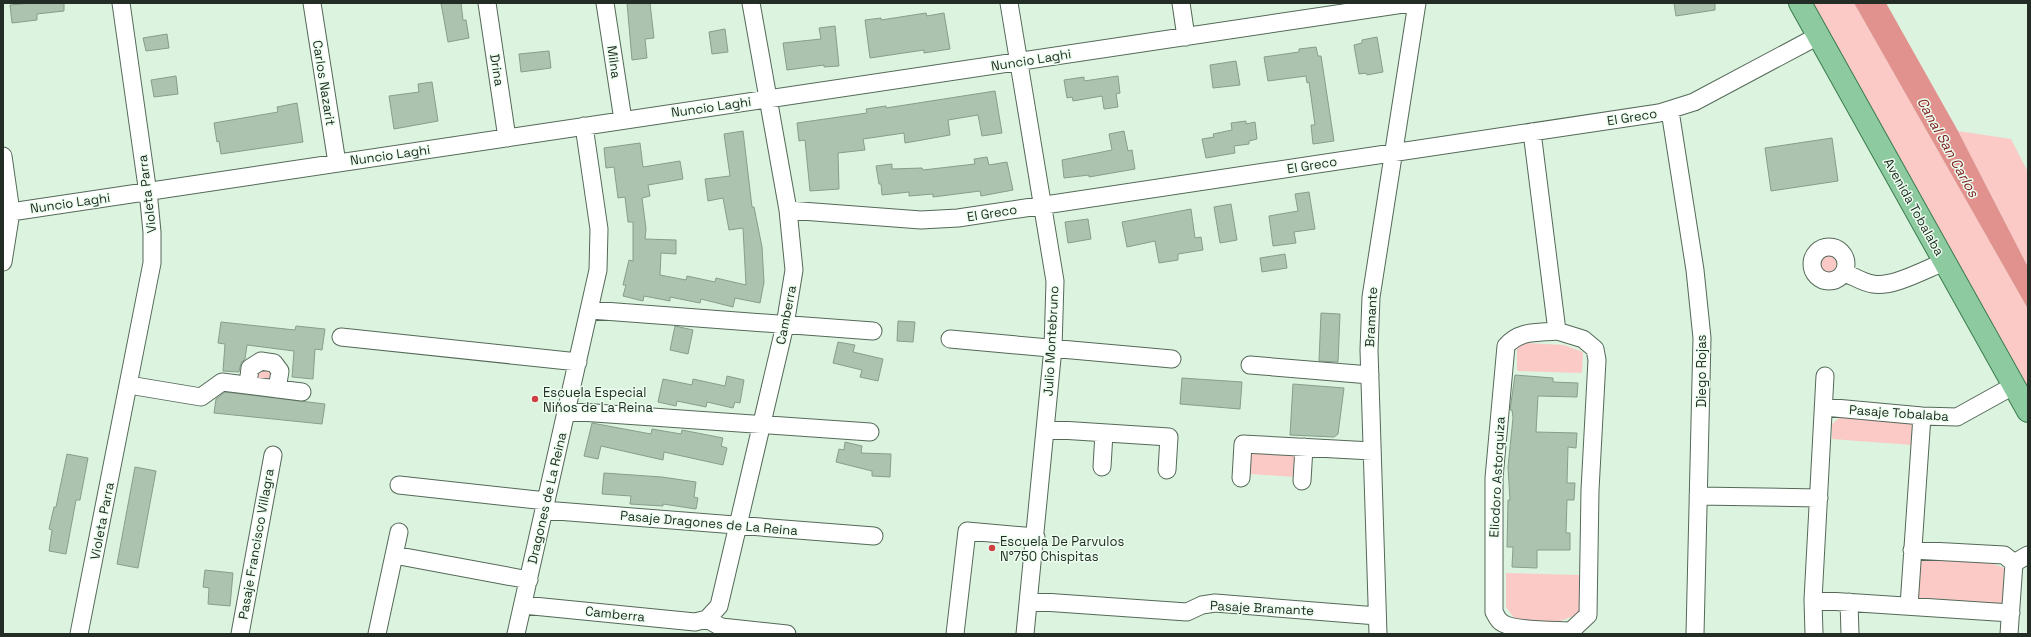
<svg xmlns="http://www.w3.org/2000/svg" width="2031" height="637" font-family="'Space Grotesk',sans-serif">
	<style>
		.green { fill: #fbcac7 }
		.water { fill: #e2928e }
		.building { fill: #acc3b0; stroke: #889e8c }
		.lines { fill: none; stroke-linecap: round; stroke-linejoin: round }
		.minor-casing { stroke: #546958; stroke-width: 19 }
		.major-casing { stroke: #387c4c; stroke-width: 24 }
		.minor { stroke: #fff; stroke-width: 17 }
		.major { stroke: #8ecaa0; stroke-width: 22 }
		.poi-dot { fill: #cf4043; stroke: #ecffef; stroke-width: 1.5 }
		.labels { text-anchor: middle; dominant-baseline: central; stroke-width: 3; stroke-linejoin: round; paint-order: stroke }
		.street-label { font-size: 13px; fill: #232c25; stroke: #ecffef }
		.poi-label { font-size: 13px; fill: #232c25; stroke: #ecffef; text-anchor: start }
		.water-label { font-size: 14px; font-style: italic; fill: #7f2124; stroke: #ecffef }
	</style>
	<rect width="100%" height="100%" fill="#dbf3df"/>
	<path class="green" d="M1809 3H1854L2028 309V400Z
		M1958 131 2011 139 2028 172V267Z
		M1818 265a13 13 0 1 1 26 0a13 13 0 1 1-26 0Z
		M1527 343 1564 345 1583 352 1582 373 1517 371V347Z
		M263 367 272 373 271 381 257 380V371Z
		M1843 414 1912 420V445L1832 439V424Z
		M1250 448 1297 451 1295 477 1249 474Z
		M1915 558H1978L2004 568 2002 608 1914 600Z
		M1506 573 1580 575 1579 614 1555 623 1515 619 1506 607Z"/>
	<path class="water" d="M1854 3H1886L1958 131 2028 267V309Z"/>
	<path class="building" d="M31 3H64V11L37 14V20L12 23 10 5Z
		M441 3H461L463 20H466L469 38 448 42Z
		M627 3H650L654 38 645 39 647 58 632 60Z
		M1674 3H1715V10L1676 16Z
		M926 13 927 16 944 13 950 49 924 53V50L870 58 865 20 881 18V20Z
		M835 26 839 66 824 67V65L787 70 783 43 821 39 819 28Z
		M725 29 728 52 712 54 709 32Z
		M167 34 169 48 146 51 143 38Z
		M1377 37 1383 72 1367 75 1366 73 1359 74 1354 45 1362 43V40Z
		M1316 47 1318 56H1321L1334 141 1313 144 1311 125H1315L1309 82 1307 83 1306 76 1268 81 1264 57 1299 52V49Z
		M549 51 551 68 521 72 519 54Z
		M1236 61 1240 85 1213 88 1210 65Z
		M176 76 178 94 154 97 151 80Z
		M1118 76 1120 93 1116 94 1118 107 1104 109 1102 96 1073 101 1072 97 1067 98 1064 80 1084 77V81Z
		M432 82 438 121 394 129 389 96 419 92 418 84Z
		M995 91 1002 133 982 136 978 115 948 120 950 135 905 143 904 133 863 139 865 150 838 153 839 189 810 191 805 140 799 141 797 123 867 113 866 109 886 106V108Z
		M297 103 303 142 221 154 219 141 217 142 214 123 278 112 277 107Z
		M1246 121V124L1255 122 1257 139 1249 141V144L1234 146 1235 153 1206 158 1202 139 1214 137 1213 134 1232 130 1231 123Z
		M743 131 752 207H754L762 247 764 282 760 303 735 298 733 307 701 299 700 303 670 297V301L644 296 643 301 623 296 626 285H623L629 260 633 261V222H628L625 197 618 198 614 167 606 168 604 148 640 143 643 167 680 161 683 179 648 185 650 196 642 198 646 229 645 239 676 240V254L661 253 660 275 686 280 687 276 715 282 716 278 746 285 743 228 729 230 723 198 708 201 705 179 730 176 724 134Z
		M1124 131 1128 151 1132 150 1135 169 1089 177V175L1064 178 1062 160 1112 150 1109 134Z
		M1832 138 1838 181 1771 191 1765 148Z
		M987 157 989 165 1007 162 1013 190 981 196 980 191 933 197V194L909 196V192L882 195 881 184H879L876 166 892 164V169L922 168 923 170 975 164 974 159Z
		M1309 192 1315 229 1294 232 1296 243 1273 246 1269 216 1298 211 1295 194Z
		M1231 204 1237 240 1220 243 1214 207Z
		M1191 209 1195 238 1201 237 1203 250 1178 254V260L1159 263 1155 241 1127 247 1122 222Z
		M1088 219 1091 239 1068 243 1065 222Z
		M1285 254 1287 268 1262 272 1260 258Z
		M1321 313 1340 314 1338 362 1319 361Z
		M898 321 915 322 913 342 897 341Z
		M221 322 295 330 296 326 325 329 322 350 315 349 313 379 292 377 294 351 247 345 245 359 241 363 239 372 223 371 225 344 218 343Z
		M675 326 693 330 688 354 670 350Z
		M838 342 855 345 853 352 883 359 878 381 860 377 862 370 833 363Z
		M1515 375 1553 378V382L1578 383 1577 397 1538 396 1536 432 1577 433 1576 448 1568 447 1567 483H1575L1574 500H1567L1566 533H1570V550H1537V568L1512 567 1513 547H1507L1508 500H1510L1508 467 1513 418 1512 410H1510Z
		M727 376 744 380 740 403 735 402 733 408 707 402 706 407 677 401 676 406 658 402 663 379 692 385 693 379 725 386Z
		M1182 378 1242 382 1240 409 1180 404Z
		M1293 384 1344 388 1338 434 1334 437 1290 435Z
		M225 392 325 404 322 424 214 413 216 399Z
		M592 423 651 434 652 429 681 434 682 430 723 438 721 446 727 448 723 465 664 452 663 460 601 446 598 459 584 456Z
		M845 442 862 446 861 453 891 454 890 477 872 476V471L836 462 839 449 844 450Z
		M67 454 88 458 80 500H76L66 554 49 551 52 530 49 529 54 507H56Z
		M135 467 156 471 138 568 117 564Z
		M604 473 662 477 696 482 694 497 698 498 696 509 663 504V506L630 504 631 496 602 494Z
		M205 570 233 573 230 606 208 604 209 588 203 587Z"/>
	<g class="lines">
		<g class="minor-casing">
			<path id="minor" d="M312 3 337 163
				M487 3 507 138
				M605 3 623 120
				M1009 3 1055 281 1053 348 1025 634
				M1181 3 1186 37
				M1670 111 1695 270 1702 338 1695 634
				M1532 132 1557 331
				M3 156 11 212 3 262
				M788 210 921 220 958 218 1659 113 1694 102 1818 36
				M11 212 1410 3
				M1812 264a17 17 0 1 1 34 0a17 17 0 1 1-34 0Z
				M1845 273C1853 276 1864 283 1873 284 1892 288 1926 269 1944 262
				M590 310 873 331
				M1557 331 1583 339 1595 349 1597 360 1590 490 1588 615 1571 631C1556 630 1511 631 1501 622 1498 620 1496 615 1494 612V478L1506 346C1520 330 1537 333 1557 331Z
				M341 337 578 362
				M950 339 1172 359
				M1250 365 1370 375
				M129 385 201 397 222 382 302 392
				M248 385 250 368 261 361 274 363 280 371 277 389
				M1824 407 1922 416 1957 417 2013 386
				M566 411 870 432
				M1045 429 1169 437 1167 470
				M1102 467 1104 433
				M1241 478 1243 444 1372 451
				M1302 481 1304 447
				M399 485 546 501
				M1698 496 1819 498
				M544 510 874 536
				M1912 550 2004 555 2014 563
				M394 555 529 580
				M1813 600 2011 613
				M1029 601 1187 612 1202 605 1215 603 1377 616
				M1849 602 1850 634
				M523 605 695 622 707 619 719 606 785 325 794 270 788 210 751 3
				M1909 606 1922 416
				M707 619 721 627 787 634
				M79 634 152 263V232L149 201 121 3
				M240 634 273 455
				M377 634 399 532
				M516 634 598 270 599 229 584 126
				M955 634 967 531 1036 537
				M1378 634 1369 350 1371 297 1417 3
				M1814 634 1813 600 1825 376
				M2009 634 2014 563 2028 555"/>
		</g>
		<g class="major-casing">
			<path id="major" d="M1800 3 2028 411"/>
		</g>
		<use href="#minor" class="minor"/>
		<use href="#major" class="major"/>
	</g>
	<g class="poi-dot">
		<circle cx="535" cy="399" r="4"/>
		<circle cx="992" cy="548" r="4"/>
	</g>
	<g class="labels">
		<g class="street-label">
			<text transform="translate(1031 60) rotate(-9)">Nuncio Laghi</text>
			<text transform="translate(614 62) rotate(82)">Milna</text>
			<text transform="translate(497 70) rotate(81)">Drina</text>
			<text transform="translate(324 83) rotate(81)">Carlos Nazarit</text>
			<text transform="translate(711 107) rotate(-8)">Nuncio Laghi</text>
			<text transform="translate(1632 117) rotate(-9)">El Greco</text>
			<text transform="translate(390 155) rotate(-8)">Nuncio Laghi</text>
			<text transform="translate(1312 165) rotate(-9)">El Greco</text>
			<text transform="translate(147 194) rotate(-97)">Violeta Parra</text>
			<text transform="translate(70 203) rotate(-8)">Nuncio Laghi</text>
			<text transform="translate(1914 207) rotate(61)">Avenida Tobalaba</text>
			<text transform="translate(992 213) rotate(-9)">El Greco</text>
			<text transform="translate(786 315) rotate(-79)">Camberra</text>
			<text transform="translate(1371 317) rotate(-87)">Bramante</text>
			<text transform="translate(1051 341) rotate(-87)">Julio Montebruno</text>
			<text transform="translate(1701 371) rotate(-90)">Diego Rojas</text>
			<text transform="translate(1899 413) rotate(4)">Pasaje Tobalaba</text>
			<text transform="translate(1497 477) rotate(-87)">Eliodoro Astorquiza</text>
			<text transform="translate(547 498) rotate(-77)">Dragones de La Reina</text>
			<text transform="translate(102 521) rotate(-79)">Violeta Parra</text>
			<text transform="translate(709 523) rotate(5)">Pasaje Dragones de La Reina</text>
			<text transform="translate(256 544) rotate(-80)">Pasaje Francisco Villagra</text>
			<text transform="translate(1262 608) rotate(3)">Pasaje Bramante</text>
			<text transform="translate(615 614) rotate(6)">Camberra</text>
		</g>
		<g class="poi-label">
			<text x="543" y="392">Escuela Especial<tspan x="543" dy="15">Niños de La Reina</tspan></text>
			<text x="1000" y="541">Escuela De Parvulos<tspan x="1000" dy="15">N°750 Chispitas</tspan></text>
		</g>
		<g class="water-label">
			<text transform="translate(1948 147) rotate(61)">Canal San Carlos</text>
		</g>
	</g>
	<rect width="2031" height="637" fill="none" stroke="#232c25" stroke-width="8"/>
</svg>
